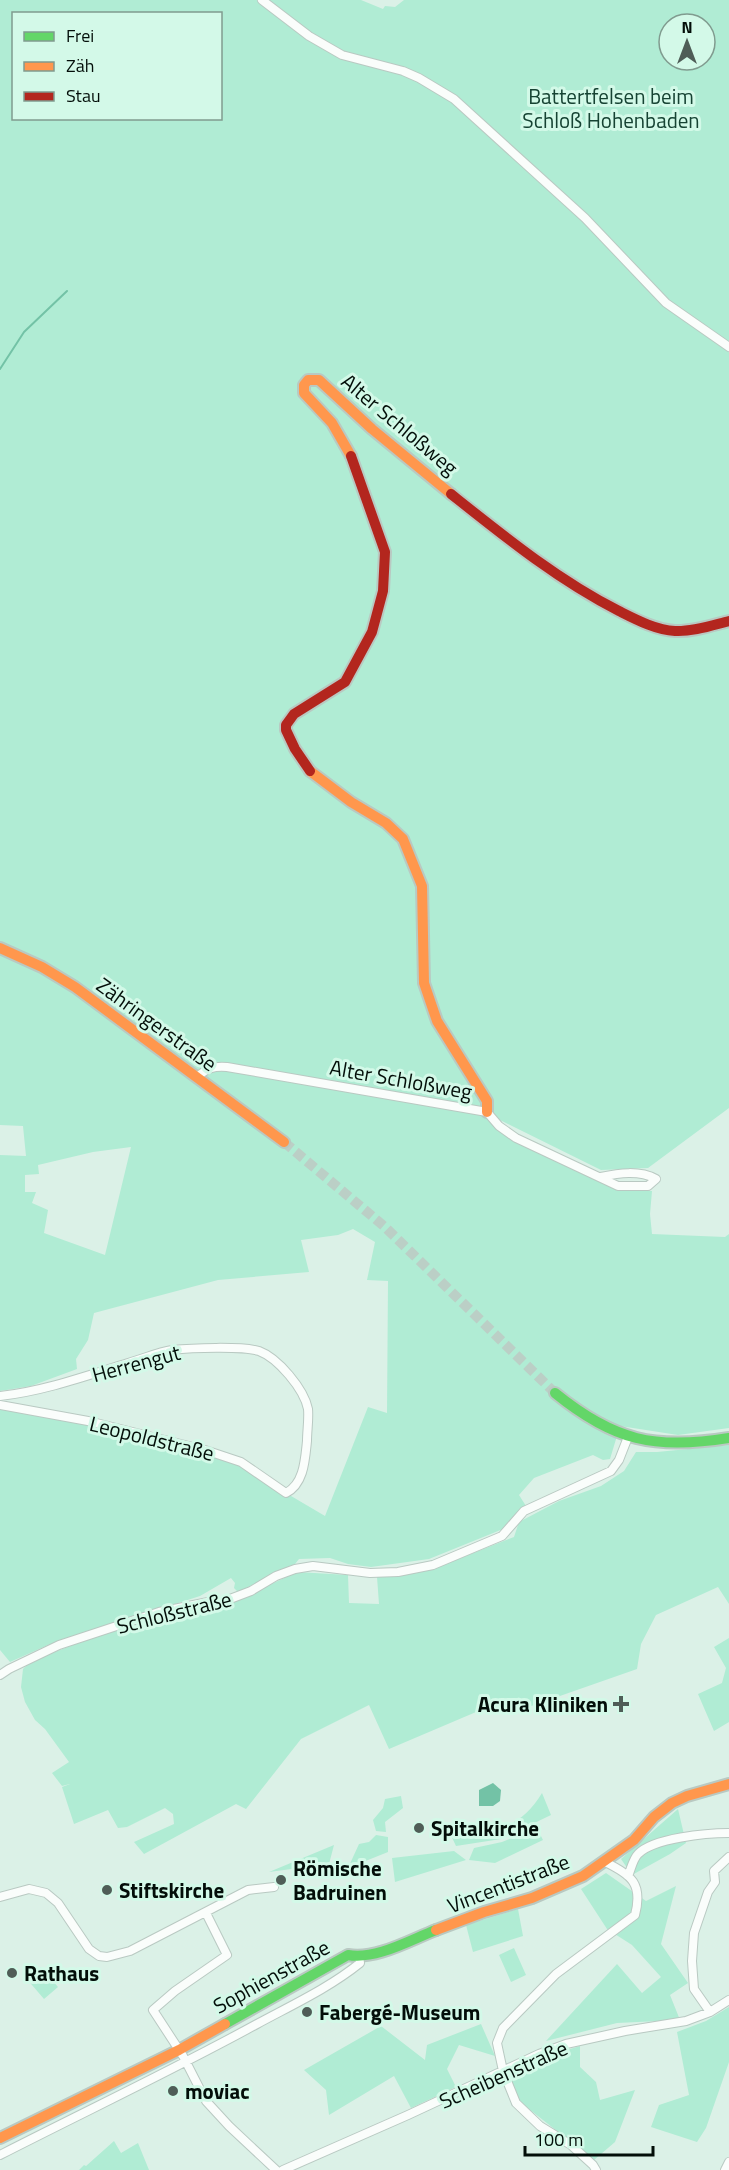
<svg xmlns="http://www.w3.org/2000/svg" width="729" height="2170" font-family="'Titillium Web',sans-serif">
	<style>
		.green { fill: #b0ecd4; fill-rule: evenodd }
		.water { fill: #73c2a6 }
		.lines { fill: none; stroke-linecap: round; stroke-linejoin: round }
		.stream { stroke: #73c2a6; stroke-width: 2 }
		.secondary-tunnel { stroke: #bbcfc6; stroke-width: 10; stroke-dasharray: 10 5; stroke-linecap: butt }
		.street-casing { stroke: #b9c9c2; stroke-width: 10 }
		.fast-casing { stroke: #b9c9c2; stroke-width: 14 }
		.slow-casing { stroke: #b9c9c2; stroke-width: 14 }
		.jam-casing { stroke: #b9c9c2; stroke-width: 14 }
		.street { stroke: #fafdfb; stroke-width: 8 }
		.fast { stroke: #63d668; stroke-width: 10 }
		.slow { stroke: #ff974d; stroke-width: 10 }
		.jam { stroke: #b3261e; stroke-width: 10 }
		.poi-dot { fill: #4f5d57; stroke: #d3f9e8; stroke-width: 2 }
		.labels { text-anchor: middle; dominant-baseline: central; stroke-width: 6; stroke-linejoin: round; paint-order: stroke }
		.park-label { font-size: 21px; fill: #164333; stroke: #d3f9e8 }
		.street-label { font-size: 21px; fill: #030e09; stroke: #d3f9e8 }
		.poi-label { font-size: 21px; font-weight: bold; fill: #030e09; stroke: #d3f9e8; text-anchor: start }
	</style>
	<rect width="100%" height="100%" fill="#dbf1e7"/>
	<path class="green" d="M0 0H361L383 9 385 6 395 7 404 0H729V1108L648 1168 601 1170 492 1116 499 1126 618 1186H648L647 1191H652L650 1214 652 1234 725 1237 729 1234V1428L678 1435 620 1426 610 1459 603 1460 593 1455 534 1478 519 1495 526 1506 503 1529 429 1559 371 1567 348 1564 330 1558 299 1559 295 1564 238 1592 234 1588 235 1583 231 1578 200 1596 48 1645 10 1662 0 1650V1405L88 1421 241 1462 286 1493 325 1516 368 1407 387 1413 388 1281 367 1280 375 1242 353 1229 338 1235 301 1240 309 1272 218 1280 94 1313 88 1340 76 1359 77 1369 31 1386 0 1391V1155L26 1156 23 1126 0 1125ZM14 14H220V118H14ZM669 24H705V60H669ZM131 1147 105 1255 44 1233 48 1210 32 1203 36 1192H25V1175L39 1174 38 1165 93 1152Z
		M729 1445V1604L718 1587 656 1615 641 1644 637 1669 517 1711 509 1698 389 1749 369 1705 301 1739 246 1809 236 1804 144 1854 134 1842 174 1824 173 1814 165 1808 127 1827 118 1828 108 1810 74 1824 62 1787 70 1784 62 1786 52 1773 69 1762 45 1729 35 1720 25 1702 21 1687 23 1669 31 1661 97 1636 170 1616 223 1607 297 1572 348 1575 349 1603 379 1604 377 1577 433 1569 514 1537 519 1522 559 1501 601 1486 624 1471 636 1452H657Z
		M729 1638V1722L714 1731 698 1694 722 1683 726 1668 714 1647Z
		M542 1793 551 1815 501 1839 456 1846 446 1825C486 1838 519 1831 542 1793Z
		M401 1796 403 1808 385 1822 386 1832 376 1831 373 1820 383 1808 385 1799Z
		M678 1809 686 1843 670 1854 632 1875 621 1859Z
		M537 1828 543 1840 495 1863 469 1860 474 1848 502 1842Z
		M376 1835 388 1837V1852L348 1868 359 1844 369 1842Z
		M334 1845 329 1864 269 1872Z
		M454 1851 466 1860 395 1882 392 1858Z
		M606 1873 646 1901 676 1886 661 1944 688 1983 670 1995 680 2020 617 2023 546 2041 617 1964 642 1993 661 1977 632 1945 607 1929 581 1889Z
		M518 1909 523 1936 473 1952 466 1925Z
		M514 1948 526 1975 511 1982 499 1955Z
		M41 1967 58 1987 44 1999 26 1978Z
		M729 2007V2062L706 2128 697 2142 651 2127 659 2105 689 2095 677 2032 706 2021Z
		M481 2024 495 2056 459 2045 447 2069 456 2087 411 2108 394 2076 329 2115 326 2090 304 2070 381 2026 425 2060 427 2045Z
		M580 2046V2067L596 2082 600 2100 635 2090 615 2142 594 2160 520 2102 508 2072 540 2058Z
		M114 2141 121 2153 138 2143 149 2170H79L84 2165 86 2166Z"/>
	<path class="water" d="M493 1783 501 1790 500 1801 493 1806H479V1790Z"/>
	<g class="lines">
		<path class="stream" d="M0 369 24 332 67 291"/>
		<path class="secondary-tunnel" d="M284 1142 385 1227 555 1393"/>
		<g class="street-casing">
			<path id="street" d="M262 0 309 36 342 55 403 71 419 78 454 99 585 218 666 303 729 347
				M197 1077C208 1068 213 1066 227 1067L487 1112 499 1126 516 1138 618 1186H648L656 1179C639 1170 619 1173 601 1177
				M0 1396C44 1391 86 1376 128 1363 143 1359 158 1352 172 1350 191 1348 242 1346 259 1351 278 1358 304 1389 308 1409 309 1419 307 1431 307 1441 305 1460 304 1484 286 1493L241 1462 205 1450 88 1421 0 1405
				M0 1675 9 1669 59 1645 159 1612 213 1601 222 1602 251 1591 276 1576 295 1569 313 1566 370 1573 398 1572 433 1565 502 1536 524 1511 611 1471 619 1460 628 1437
				M628 1876C631 1869 633 1859 638 1854 653 1838 707 1833 729 1833
				M0 1897 29 1889 46 1893 58 1903 89 1949 99 1956 107 1957 130 1951 248 1890 274 1887
				M206 1913 227 1955 175 1991 153 2010 183 2056 206 2101 229 2126 276 2170
				M710 2012 694 1989 692 1961 694 1933 708 1892 715 1882 714 1871 729 1857
				M0 2155C86 2111 173 2070 257 2024 292 2005 329 1988 360 1963L359 1957
				M283 2170 408 2115 539 2054 566 2044 625 2031 686 2021 710 2012 729 2000
				M596 2170 593 2165 571 2145 540 2126 516 2103 503 2071 497 2043 503 2028 556 1974 635 1915C643 1884 632 1875 605 1862
				M725 2170 729 2162"/>
		</g>
		<g class="fast-casing">
			<path id="fast" d="M555 1393C614 1441 655 1450 729 1438
				M225 2024 348 1955C376 1960 410 1940 436 1930"/>
		</g>
		<g class="slow-casing">
			<path id="slow" d="M351 456 332 423 304 393V385L308 380H319L372 429 451 494
				M310 771 351 802 386 823 403 839 422 886 424 983 437 1021 487 1101V1112
				M0 948 42 967 75 987 284 1142
				M436 1930 484 1912 532 1898 583 1876 634 1840 654 1817 672 1803 687 1796 729 1784
				M0 2138 179 2050 225 2024"/>
		</g>
		<g class="jam-casing">
			<path id="jam" d="M451 494C505 537 558 580 619 611 637 620 656 630 675 631 692 632 713 625 729 621
				M310 771 295 749 286 730V725L294 714 345 682 372 632 383 591 385 552 351 456"/>
		</g>
		<use href="#street" class="street"/>
		<use href="#fast" class="fast"/>
		<use href="#slow" class="slow"/>
		<use href="#jam" class="jam"/>
	</g>
	<g class="poi-dot">
		<path d="M618 1695h6v6h6v6h-6v6h-6v-6h-6v-6h6z"/>
		<circle cx="419" cy="1828" r="6"/>
		<circle cx="281" cy="1880" r="6"/>
		<circle cx="107" cy="1890" r="6"/>
		<circle cx="12" cy="1973" r="6"/>
		<circle cx="307" cy="2012" r="6"/>
		<circle cx="173" cy="2091" r="6"/>
	</g>
	<g class="labels">
		<g class="park-label">
			<text x="611" y="96">Battertfelsen beim<tspan x="611" dy="24">Schloß Hohenbaden</tspan></text>
		</g>
		<g class="street-label">
			<text transform="translate(400 424) rotate(40)">Alter Schloßweg</text>
			<text transform="translate(157 1024) rotate(36)">Zähringerstraße</text>
			<text transform="translate(401 1079) rotate(10)">Alter Schloßweg</text>
			<text transform="translate(136 1363) rotate(-15)">Herrengut</text>
			<text transform="translate(152 1438) rotate(14)">Leopoldstraße</text>
			<text transform="translate(174 1612) rotate(-14)">Schloßstraße</text>
			<text transform="translate(508 1883) rotate(-21)">Vincentistraße</text>
			<text transform="translate(271 1976) rotate(-29)">Sophienstraße</text>
			<text transform="translate(503 2074) rotate(-24)">Scheibenstraße</text>
		</g>
		<g class="poi-label">
			<text x="608" y="1704" text-anchor="end">Acura Kliniken</text>
			<text x="431" y="1828">Spitalkirche</text>
			<text x="293" y="1868">Römische<tspan x="293" dy="24">Badruinen</tspan></text>
			<text x="119" y="1890">Stiftskirche</text>
			<text x="24" y="1973">Rathaus</text>
			<text x="319" y="2012">Fabergé-Museum</text>
			<text x="185" y="2091">moviac</text>
		</g>
	</g>
	<rect x="12" y="12" width="210" height="108" fill="#d3f9e8" stroke="#809b8f" stroke-width="1.5"/>
	<rect x="24" y="32" width="30" height="9" fill="#63d668" stroke="#809b8f" stroke-width="1.5"/>
	<text x="66" y="42" font-size="18" fill="#030e09">Frei</text>
	<rect x="24" y="62" width="30" height="9" fill="#ff974d" stroke="#809b8f" stroke-width="1.5"/>
	<text x="66" y="72" font-size="18" fill="#030e09">Zäh</text>
	<rect x="24" y="92" width="30" height="9" fill="#b3261e" stroke="#809b8f" stroke-width="1.5"/>
	<text x="66" y="102" font-size="18" fill="#030e09">Stau</text>
	<g transform="translate(687 42)"><circle r="28" fill="#d3f9e8" stroke="#809b8f" stroke-width="1.5"/>
	<path d="M0-4.5L10 22L0 15L-10 22Z" fill="#4f5d57"/>
	<text y="-9" font-size="16" font-weight="bold" text-anchor="middle" fill="#030e09">N</text>
	</g>
	<path d="M525 2146v9h128v-9" fill="none" stroke="#030e09" stroke-width="3"/>
	<text x="534" y="2146" font-size="18" fill="#030e09" stroke="#d3f9e8" stroke-width="4.5" paint-order="stroke">100 m</text>
</svg>
